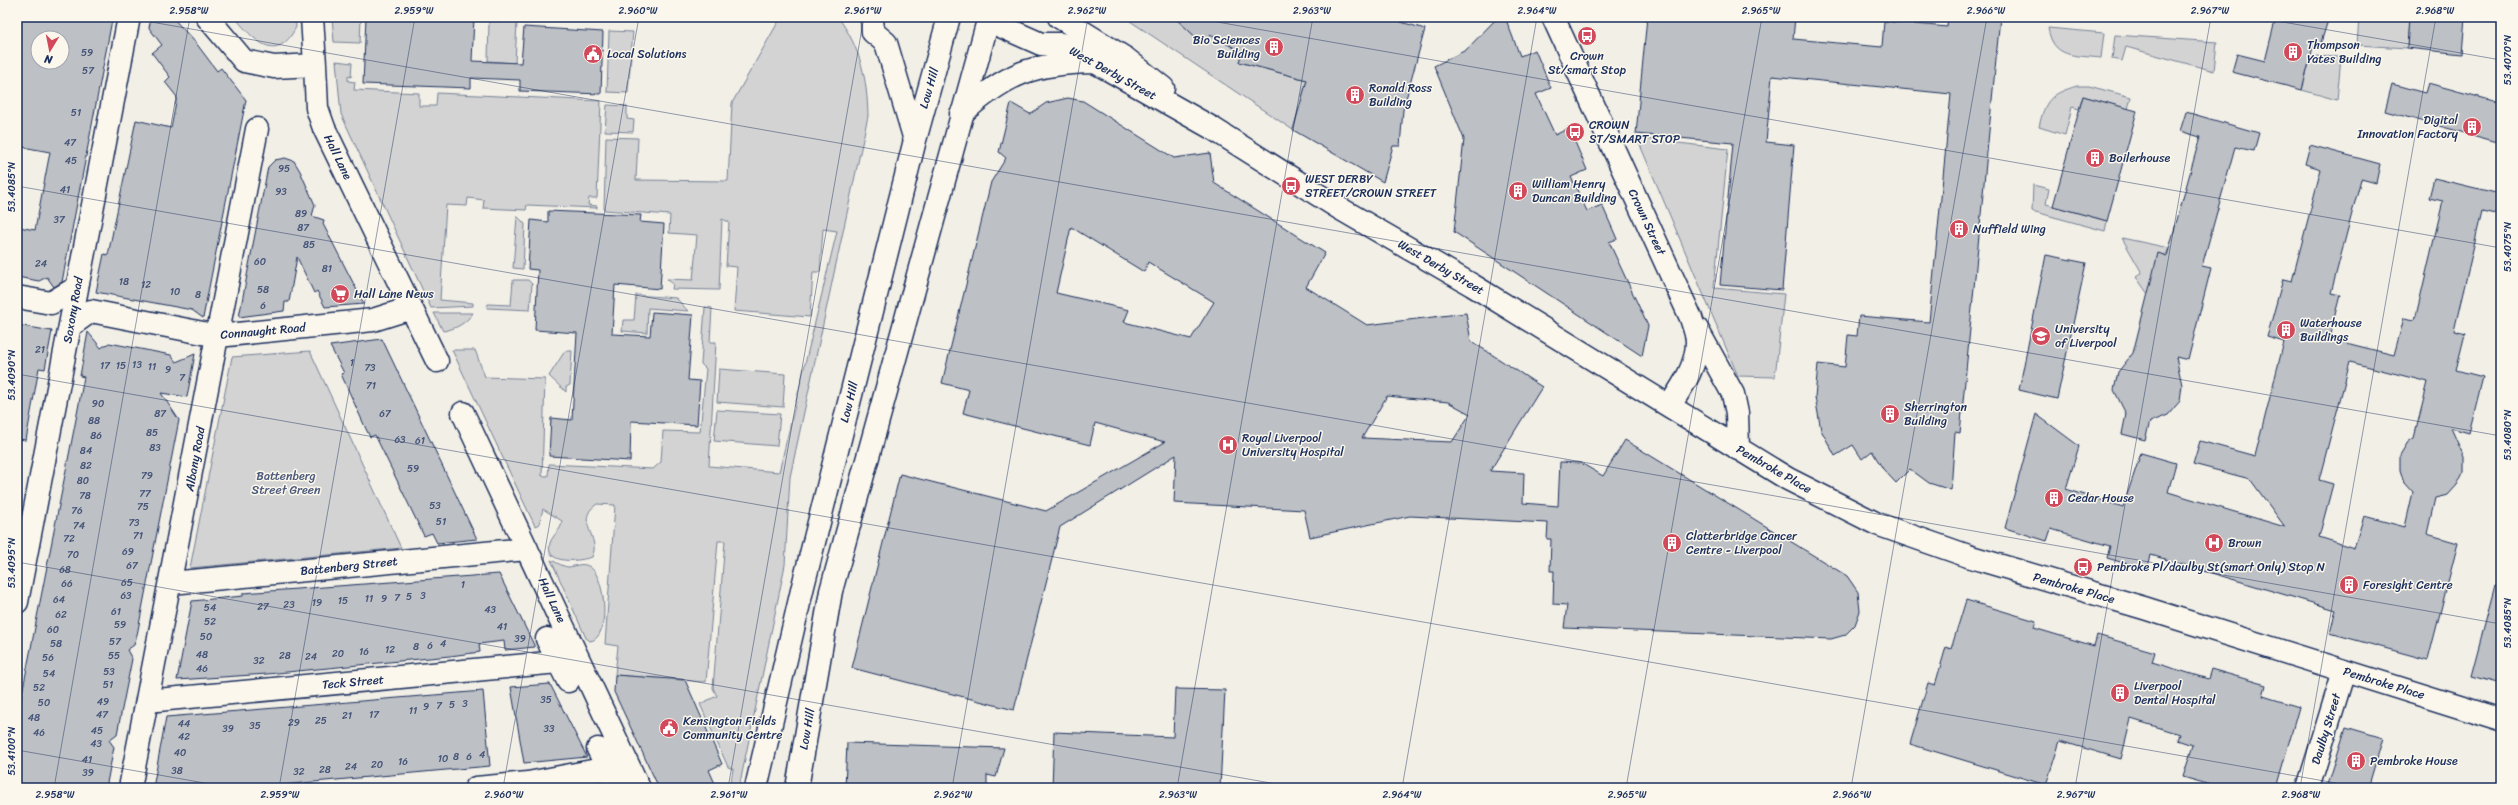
<svg xmlns="http://www.w3.org/2000/svg" width="2518" height="805" font-family="Sriracha,sans-serif">
	<style>
		.green { fill: #d2d3d2; stroke: #768198 }
		.building { fill: #bdc0c4; stroke: #1b2f5e; fill-rule: evenodd }
		.lines { fill: none; stroke-linecap: round; stroke-linejoin: round }
		.minor-casing { stroke: #1b2f5e; stroke-width: 25 }
		.major-casing { stroke: #1b2f5e; stroke-width: 25 }
		.highway-casing { stroke: #1b2f5e; stroke-width: 25 }
		.minor { stroke: #fbf7ec; stroke-width: 22 }
		.major { stroke: #fbf7ec; stroke-width: 22 }
		.highway { stroke: #fbf7ec; stroke-width: 22 }
		.ticks { fill: none; stroke: #1b2f5e; stroke-width: 1; stroke-opacity: 0.45 }
		.labels { text-anchor: middle; dominant-baseline: central; stroke-width: 3; stroke-linejoin: round; paint-order: stroke }
		.number-label { font-size: 10px; fill: #445378 }
		.poi-label { font-size: 12px; fill: #1b2f5e; stroke: #fbf7ec; text-anchor: start }
		.street-label { font-size: 12px; fill: #1b2f5e; stroke: #fbf7ec }
		.park-label { font-size: 12px; fill: #49587b; stroke: #fbf7ec }
		.neatline { fill: none; stroke: #1b2f5e; stroke-width: 1.5 }
		.ticks-label { font-size: 10px; text-anchor: middle; fill: #1b2f5e }
	</style>
	<rect width="100%" height="100%" fill="#f2efe6"/>
	<filter id="ink" filterUnits="userSpaceOnUse"><feTurbulence type="fractalNoise" baseFrequency=".025" numOctaves="2"/><feDisplacementMap in="SourceGraphic" scale="8" xChannelSelector="R" yChannelSelector="G"/><feConvolveMatrix kernelMatrix="1 2 1 2 8 2 1 2 1" color-interpolation-filters="sRGB"/></filter>
	<g filter="url(#ink)">
		<path class="green" d="M235 17H295L296 27C277 66 252 39 235 17Z
			M332 17H361L360 43 334 42Z
			M781 17H817L819 19 818 17H838C861 49 867 78 868 116L790 477 785 565 739 788H730L733 769 728 767 700 704 717 696 713 688 725 541H718L706 682 615 675 618 646 605 644 615 505 597 504C573 520 602 538 592 557 581 561 544 566 550 543 553 534 562 530 562 521L543 509 539 524 535 526 452 350H475L485 377 545 379 542 476H548L549 464 653 469 661 462 663 431 700 432 706 369 701 364 705 307 712 308 710 342H716L709 466 779 472 837 231 823 229 820 272H813L810 317 734 311 737 267 726 266 729 222 722 219 719 290 672 289 673 284 667 279 693 280 697 235 669 233 670 215 604 210 606 137 638 138 636 180 728 181 732 103Z
			M1124 17H1174L1242 52 1239 62 1307 80 1293 130Z
			M2359 17H2409L2407 48 2357 45Z
			M489 21 517 22 515 63 488 61Z
			M2048 28 2104 33 2101 58C2075 55 2053 59 2048 28Z
			M609 31 633 32 628 93 607 92Z
			M2115 35 2217 42 2214 71 2126 47 2122 61 2112 59Z
			M2311 56 2341 57 2337 100 2302 90Z
			M336 61 352 63 351 77 348 76V81L355 82 354 90 419 93V106H436L437 93 601 101 597 198H589L588 205 597 206V208L527 205 526 210 483 208 484 200 468 198 467 206 446 205 440 300 473 303V306L431 308 341 114Z
			M2077 86H2089L2131 97 2128 109 2083 96 2079 109 2072 107 2065 135 2039 127C2045 100 2050 94 2077 86Z
			M607 105 627 106V119L634 120 633 132 605 131Z
			M1637 138 1728 149 1714 288 1784 294 1775 377 1738 376Z
			M2033 185 2049 189 2046 204 2107 221 2105 231 2032 211Z
			M517 216 525 224 523 269 513 268Z
			M2122 238 2169 248 2148 294 2136 277 2142 273Z
			M513 280H528L532 284 530 310 487 308 488 304 511 305Z
			M636 295 676 298 688 311 648 308 647 333 622 331 623 320H634Z
			M434 313H473C466 323 456 329 443 331Z
			M310 351 401 548 190 568 232 357Z
			M565 351H572L570 385 566 387V392L549 376Z
			M719 369 785 374 783 407 717 402Z
			M717 410 780 414 777 446 714 441Z
			M551 560C556 562 563 567 569 567 576 566 583 562 590 567 606 577 611 639 590 641L586 638Z"/>
		<path class="building" d="M17 17H109L108 19 112 20 62 282 54 287 47 277 39 281 17 277 19 227 35 230 50 152 17 146ZM38 38H62V62H38Z
			M151 17H172L196 43 217 71 221 68 246 100 203 318 192 310 96 292 104 254 108 255 136 120 171 128 177 97 165 82 170 77 152 53 162 45 149 28Z
			M366 17H474L472 61 521 63 524 27 603 32 601 94 520 91V80L471 78V88L363 84Z
			M1174 17H1384L1425 29 1403 110 1400 146H1393L1383 182 1293 130 1307 80 1239 62 1242 52 1211 35 1202 43Z
			M1498 17H1505L1520 56 1535 50 1551 88 1536 94 1555 135 1569 128 1587 170 1571 177 1587 211 1602 205 1617 239 1609 242 1648 326 1642 356 1454 232 1464 139 1434 66 1466 50Z
			M1647 17H1795L1793 39 1882 47 1884 21 1947 27 1948 17H2000L1960 433 1955 432 1951 490 1929 483 1910 469 1896 483 1883 469 1872 451 1862 459 1853 445 1835 456 1821 430 1815 397 1818 364 1845 367 1848 335 1857 336 1859 316 1929 322 1951 94 1772 76 1766 142 1794 145 1782 290 1720 285 1733 143 1636 134Z
			M2276 17H2329L2319 49 2313 47 2302 90 2232 72 2237 54 2265 61Z
			M2409 17H2465L2462 54 2407 48Z
			M2428 83 2501 103V143L2385 111 2392 84 2425 93Z
			M2083 96 2137 111 2107 221 2053 206Z
			M1068 98 1083 101 1174 158 1210 153 1214 183 1325 253 1306 287 1367 325 1466 313 1471 341 1542 387 1490 471 1524 473 1523 503 1558 506 1560 462 1581 463 1603 476 1625 440 1847 576 1858 592 1860 611 1855 625 1845 635 1831 639 1564 628 1567 605 1553 604 1554 571H1550L1551 539H1547L1548 523 1410 516 1310 537 1304 510 1174 503 1176 455 1060 527 1014 710 852 668 900 474 1046 511 1165 442 1095 423 1090 445 963 413 969 390 942 383 991 182 1006 158 999 152 1011 103 1030 114 1046 103ZM1071 227 1144 272 1148 262 1214 302 1191 339 1124 322 1129 310 1056 293ZM1387 396 1448 402 1470 414 1452 442 1362 438Z
			M2186 112 2259 133 2254 151 2235 147 2202 266 2211 268 2188 360 2176 357 2182 385 2180 401 2168 415 2150 422 2145 440 2122 434 2126 414 2114 390 2118 372 2133 353 2158 253 2167 256 2200 137 2180 131Z
			M2310 145 2380 164 2376 183 2361 179 2331 293 2340 295 2329 338 2354 345 2394 355 2404 318 2415 320 2443 201 2429 198 2434 178 2500 194 2495 214 2482 211 2454 331 2465 334 2456 370 2483 377 2469 433 2451 428 2464 457V471L2457 485 2448 495 2435 498 2427 534 2458 543 2428 660 2330 633 2336 610 2151 555 2147 570 2107 558 2110 546 2051 529 2047 541 2005 528 2036 414 2079 446 2066 489 2123 507 2141 453 2176 463 2168 492 2285 527 2250 479 2193 464 2200 441 2255 456 2284 342 2267 337 2283 279 2292 281 2321 169 2305 164ZM2350 362 2428 382 2414 438 2408 442 2400 455V470L2404 482 2413 492 2405 527 2364 516 2354 548 2319 537 2333 484 2319 480Z
			M285 158 294 161 300 171 315 205 312 216 324 220 323 224 364 304 325 307 317 291 314 293 297 257 289 302H285L284 311 239 317 268 167 275 160Z
			M548 211 641 215 640 222 664 224 660 289 615 285 612 334 650 336 652 312 693 315 688 380 700 381 697 425 631 421 630 461 549 456 551 418 572 420 577 333 535 330 538 270 528 269 531 220 548 222Z
			M2046 255 2086 263 2057 399 2019 390Z
			M17 325 52 331 45 369 39 368 26 440 17 439Z
			M88 332 101 348 109 343 120 345 171 355 176 362 195 354 187 397 161 393 179 420 137 635 134 645 127 650 132 659 117 734 109 740 114 747 106 788H17V719L78 409 84 377 80 376Z
			M382 339 394 364 477 539 437 543 432 533 424 536 375 435 370 437 366 429 341 374 344 373 330 346Z
			M499 574 535 647 505 650 504 641 479 644 480 652 450 656 267 674 177 680 192 601 243 596V593Z
			M2495 585H2501V684L2471 676Z
			M1966 600 2036 621 2034 628 2094 646 2097 635 2155 652 2152 662 2208 679 2211 669 2266 685 2263 696 2299 707 2276 788H2221L2183 777 2193 745 2178 740 2180 734 2131 719 2121 759 2060 741 2046 785 1910 744 1928 683 1935 685 1946 647 1951 649Z
			M615 675 685 680 722 764 709 770 717 788H659L614 692Z
			M550 684 587 757 524 763 511 687Z
			M1175 689 1225 690 1220 788H1052L1054 732 1173 737Z
			M483 691 490 766 248 788H153L166 717Z
			M2346 727 2383 738 2368 788H2327Z
			M847 743 1004 748 996 777 987 775V788H845Z"/>
		<g class="lines">
			<g class="minor-casing">
				<path id="minor" d="M207 17 244 61 274 67 315 65 317 108 324 128 437 361
					M312 17 315 65
					M1553 17 1691 318C1693 325 1697 334 1697 342 1697 366 1682 387 1670 405
					M17 297 51 303 76 288
					M70 326 91 311 218 336 373 320 411 308
					M1697 329 1733 394 1737 413 1738 449
					M463 413 639 788
					M171 583 527 549
					M17 602 129 17
					M547 639 568 681
					M147 701 558 662 577 656
					M598 749 618 788
					M130 788 257 129
					M476 788 528 783 608 768 626 761
					M2308 788 2344 671"/>
			</g>
			<g class="major-casing">
				<path id="major" d="M1059 17 1125 58 1163 88
					M989 21 1041 44H1061L1095 62 1212 128 1339 208 1472 285 1788 479 1877 524 1971 557 2144 608 2501 720
					M961 114C1007 73 1033 63 1094 62"/>
			</g>
			<g class="highway-casing">
				<path id="highway" d="M872 17 873 32 886 43 915 140
					M756 788 803 586 915 140 949 17
					M797 788 831 591 989 17"/>
			</g>
			<use href="#minor" class="minor"/>
			<use href="#major" class="major"/>
			<use href="#highway" class="highway"/>
		</g>
	</g>
	<path class="ticks" d="M123 17 2501 436M1189 17 2501 248M2254 17 2501 60M17 186 2501 624M17 374 2364 788M17 562 1299 788M17 750 233 788M54 788 190 17M279 788 415 17M503 788 639 17M728 788 864 17M952 788 1088 17M1177 788 1313 17M1402 788 1537 17M1626 788 1762 17M1851 788 1987 17M2075 788 2211 17M2300 788 2436 17"/>
	<defs>
		<g id="bus-disc" transform="scale(1)"><circle r="9.5" fill="#d1495b" stroke="#fbf7ec"/><path d="M-5-6H5V4H4V6H2V4H-2V6H-4V4H-5ZM-3.5-4V0h7V-4ZM-3.5 1.2v1.5H-2V1.2ZM2 1.2v1.5H3.5V1.2Z" fill="#fff"/></g>
		<g id="building-disc" transform="scale(1)"><circle r="9.5" fill="#d1495b" stroke="#fbf7ec"/><path d="M-4-6H4V6H1V3H-1V6H-4ZM-2.5-4.3h1.7v1.8h-1.7ZM.8-4.3h1.7v1.8H.8ZM-2.5-1h1.7V.8h-1.7ZM.8-1h1.7V.8H.8Z" fill="#fff"/></g>
		<g id="civic-disc" transform="scale(1)"><circle r="9.5" fill="#d1495b" stroke="#fbf7ec"/><path d="M-.6-6.5H3V-4.5H.6V-3L4-1V1h2V6H-6V1h2V-1L-.6-3ZM-1.2 2.5V6h2.4V2.5Z" fill="#fff"/></g>
		<g id="supermarket-disc" transform="scale(1)"><circle r="9.5" fill="#d1495b" stroke="#fbf7ec"/><path d="M-6-5.5h2.5l.6 2H6L4.5 2H-2.5L-4.4-4H-6ZM-1.5 3.2a1.3 1.3 0 1 0 .1 0ZM3 3.2a1.3 1.3 0 1 0 .1 0Z" fill="#fff"/></g>
		<g id="university-disc" transform="scale(1)"><circle r="9.5" fill="#d1495b" stroke="#fbf7ec"/><path d="M0-5L7-2L0 1L-7-2ZM-4 1L0 2.5L4 1V4Q0 6-4 4Z" fill="#fff"/></g>
		<g id="hospital-disc" transform="scale(1)"><circle r="9.5" fill="#d1495b" stroke="#fbf7ec"/><path d="M-5-5h3v3.5h4V-5h3V5h-3V1.5h-4V5h-3Z" fill="#fff"/></g>
	</defs>
	<g fill-rule="evenodd">
		<use href="#bus-disc" x="1587" y="36"/>
		<use href="#building-disc" x="1274" y="47"/>
		<use href="#building-disc" x="2293" y="52"/>
		<use href="#civic-disc" x="593" y="54"/>
		<use href="#building-disc" x="1355" y="95"/>
		<use href="#building-disc" x="2472" y="127"/>
		<use href="#bus-disc" x="1575" y="132"/>
		<use href="#building-disc" x="2095" y="158"/>
		<use href="#bus-disc" x="1291" y="186"/>
		<use href="#building-disc" x="1518" y="191"/>
		<use href="#building-disc" x="1959" y="229"/>
		<use href="#supermarket-disc" x="340" y="294"/>
		<use href="#building-disc" x="2286" y="330"/>
		<use href="#university-disc" x="2041" y="336"/>
		<use href="#building-disc" x="1890" y="414"/>
		<use href="#hospital-disc" x="1228" y="445"/>
		<use href="#building-disc" x="2054" y="498"/>
		<use href="#building-disc" x="1672" y="543"/>
		<use href="#hospital-disc" x="2214" y="543"/>
		<use href="#bus-disc" x="2083" y="567"/>
		<use href="#building-disc" x="2349" y="585"/>
		<use href="#building-disc" x="2120" y="693"/>
		<use href="#civic-disc" x="669" y="728"/>
		<use href="#building-disc" x="2356" y="761"/>
	</g>
	<g class="labels">
		<g class="number-label">
			<text x="87" y="53">59</text>
			<text x="88" y="71">57</text>
			<text x="76" y="113">51</text>
			<text x="70" y="143">47</text>
			<text x="71" y="161">45</text>
			<text x="284" y="169">95</text>
			<text x="65" y="190">41</text>
			<text x="281" y="192">93</text>
			<text x="301" y="214">89</text>
			<text x="59" y="220">37</text>
			<text x="303" y="228">87</text>
			<text x="309" y="245">85</text>
			<text x="260" y="262">60</text>
			<text x="41" y="264">24</text>
			<text x="327" y="269">81</text>
			<text x="124" y="282">18</text>
			<text x="146" y="285">12</text>
			<text x="263" y="290">58</text>
			<text x="175" y="292">10</text>
			<text x="198" y="295">8</text>
			<text x="263" y="306">6</text>
			<text x="40" y="350">21</text>
			<text x="352" y="363">1</text>
			<text x="137" y="365">13</text>
			<text x="105" y="366">17</text>
			<text x="121" y="366">15</text>
			<text x="152" y="367">11</text>
			<text x="370" y="368">73</text>
			<text x="168" y="370">9</text>
			<text x="182" y="378">7</text>
			<text x="371" y="386">71</text>
			<text x="98" y="404">90</text>
			<text x="160" y="414">87</text>
			<text x="385" y="414">67</text>
			<text x="94" y="421">88</text>
			<text x="152" y="433">85</text>
			<text x="96" y="436">86</text>
			<text x="400" y="440">63</text>
			<text x="420" y="441">61</text>
			<text x="155" y="448">83</text>
			<text x="86" y="451">84</text>
			<text x="86" y="466">82</text>
			<text x="413" y="469">59</text>
			<text x="147" y="476">79</text>
			<text x="83" y="481">80</text>
			<text x="145" y="494">77</text>
			<text x="85" y="496">78</text>
			<text x="435" y="506">53</text>
			<text x="143" y="507">75</text>
			<text x="77" y="511">76</text>
			<text x="441" y="522">51</text>
			<text x="134" y="523">73</text>
			<text x="79" y="526">74</text>
			<text x="138" y="536">71</text>
			<text x="69" y="539">72</text>
			<text x="128" y="552">69</text>
			<text x="73" y="555">70</text>
			<text x="132" y="566">67</text>
			<text x="65" y="570">68</text>
			<text x="127" y="583">65</text>
			<text x="67" y="584">66</text>
			<text x="463" y="585">1</text>
			<text x="126" y="596">63</text>
			<text x="423" y="596">3</text>
			<text x="409" y="597">5</text>
			<text x="397" y="598">7</text>
			<text x="369" y="599">11</text>
			<text x="384" y="599">9</text>
			<text x="59" y="600">64</text>
			<text x="343" y="601">15</text>
			<text x="317" y="603">19</text>
			<text x="289" y="605">23</text>
			<text x="263" y="607">27</text>
			<text x="210" y="608">54</text>
			<text x="490" y="610">43</text>
			<text x="116" y="612">61</text>
			<text x="61" y="615">62</text>
			<text x="210" y="622">52</text>
			<text x="120" y="625">59</text>
			<text x="502" y="627">41</text>
			<text x="53" y="630">60</text>
			<text x="206" y="637">50</text>
			<text x="520" y="639">39</text>
			<text x="115" y="642">57</text>
			<text x="56" y="644">58</text>
			<text x="443" y="644">4</text>
			<text x="430" y="646">6</text>
			<text x="416" y="647">8</text>
			<text x="390" y="650">12</text>
			<text x="364" y="652">16</text>
			<text x="338" y="654">20</text>
			<text x="202" y="655">48</text>
			<text x="114" y="656">55</text>
			<text x="285" y="656">28</text>
			<text x="311" y="657">24</text>
			<text x="48" y="658">56</text>
			<text x="259" y="661">32</text>
			<text x="202" y="669">46</text>
			<text x="109" y="672">53</text>
			<text x="49" y="674">54</text>
			<text x="108" y="685">51</text>
			<text x="39" y="688">52</text>
			<text x="546" y="700">35</text>
			<text x="103" y="702">49</text>
			<text x="44" y="703">50</text>
			<text x="465" y="704">3</text>
			<text x="452" y="705">5</text>
			<text x="439" y="706">7</text>
			<text x="426" y="707">9</text>
			<text x="413" y="711">11</text>
			<text x="102" y="715">47</text>
			<text x="374" y="715">17</text>
			<text x="347" y="716">21</text>
			<text x="34" y="718">48</text>
			<text x="321" y="721">25</text>
			<text x="294" y="723">29</text>
			<text x="184" y="724">44</text>
			<text x="255" y="726">35</text>
			<text x="228" y="729">39</text>
			<text x="549" y="729">33</text>
			<text x="97" y="731">45</text>
			<text x="39" y="733">46</text>
			<text x="184" y="737">42</text>
			<text x="96" y="744">43</text>
			<text x="180" y="753">40</text>
			<text x="482" y="755">4</text>
			<text x="456" y="757">8</text>
			<text x="469" y="757">6</text>
			<text x="443" y="759">10</text>
			<text x="87" y="760">41</text>
			<text x="403" y="762">16</text>
			<text x="377" y="765">20</text>
			<text x="351" y="767">24</text>
			<text x="325" y="770">28</text>
			<text x="177" y="771">38</text>
			<text x="299" y="772">32</text>
			<text x="88" y="773">39</text>
		</g>
		<g class="poi-label">
			<text x="1260" y="40" text-anchor="end">Bio Sciences<tspan x="1260" dy="14">Building</tspan></text>
			<text x="2307" y="45">Thompson<tspan x="2307" dy="14">Yates Building</tspan></text>
			<text x="607" y="54">Local Solutions</text>
			<text x="1587" y="56" text-anchor="middle">Crown<tspan x="1587" dy="14">St/smart Stop</tspan></text>
			<text x="1369" y="88">Ronald Ross<tspan x="1369" dy="14">Building</tspan></text>
			<text x="2458" y="120" text-anchor="end">Digital<tspan x="2458" dy="14">Innovation Factory</tspan></text>
			<text x="1589" y="125">CROWN<tspan x="1589" dy="14">ST/SMART STOP</tspan></text>
			<text x="2109" y="158">Boilerhouse</text>
			<text x="1305" y="179">WEST DERBY<tspan x="1305" dy="14">STREET/CROWN STREET</tspan></text>
			<text x="1532" y="184">William Henry<tspan x="1532" dy="14">Duncan Building</tspan></text>
			<text x="1973" y="229">Nuffield Wing</text>
			<text x="354" y="294">Hall Lane News</text>
			<text x="2300" y="323">Waterhouse<tspan x="2300" dy="14">Buildings</tspan></text>
			<text x="2055" y="329">University<tspan x="2055" dy="14">of Liverpool</tspan></text>
			<text x="1904" y="407">Sherrington<tspan x="1904" dy="14">Building</tspan></text>
			<text x="1242" y="438">Royal Liverpool<tspan x="1242" dy="14">University Hospital</tspan></text>
			<text x="2068" y="498">Cedar House</text>
			<text x="1686" y="536">Clatterbridge Cancer<tspan x="1686" dy="14">Centre - Liverpool</tspan></text>
			<text x="2228" y="543">Brown</text>
			<text x="2097" y="567">Pembroke Pl/daulby St(smart Only) Stop N</text>
			<text x="2363" y="585">Foresight Centre</text>
			<text x="2134" y="686">Liverpool<tspan x="2134" dy="14">Dental Hospital</tspan></text>
			<text x="683" y="721">Kensington Fields<tspan x="683" dy="14">Community Centre</tspan></text>
			<text x="2370" y="761">Pembroke House</text>
		</g>
		<g class="street-label">
			<text transform="translate(1113 73) rotate(29)">West Derby Street</text>
			<text transform="translate(929 88) rotate(-74)">Low Hill</text>
			<text transform="translate(338 157) rotate(64)">Hall Lane</text>
			<text transform="translate(1647 222) rotate(65)">Crown Street</text>
			<text transform="translate(1441 267) rotate(30)">West Derby Street</text>
			<text transform="translate(73 310) rotate(-80)">Saxony Road</text>
			<text transform="translate(263 331) rotate(-5)">Connaught Road</text>
			<text transform="translate(849 402) rotate(-76)">Low Hill</text>
			<text transform="translate(195 459) rotate(-80)">Albany Road</text>
			<text transform="translate(1774 469) rotate(30)">Pembroke Place</text>
			<text transform="translate(349 566) rotate(-6)">Battenberg Street</text>
			<text transform="translate(2074 588) rotate(16)">Pembroke Place</text>
			<text transform="translate(552 600) rotate(65)">Hall Lane</text>
			<text transform="translate(353 682) rotate(-5)">Teck Street</text>
			<text transform="translate(2384 683) rotate(17)">Pembroke Place</text>
			<text transform="translate(807 729) rotate(-80)">Low Hill</text>
			<text transform="translate(2326 729) rotate(-73)">Daulby Street</text>
		</g>
		<g class="park-label">
			<text x="286" y="476">Battenberg<tspan x="286" dy="14">Street Green</tspan></text>
		</g>
	</g>
	<rect width="2518" height="805" fill="none" stroke="#fbf7ec" stroke-width="44"/>
	<g transform="translate(50 50) rotate(190)"><circle r="19" fill="#fbf7ec" stroke="#a1a7b3"/>
	<path d="M0-3L7 15L0 10L-7 15Z" fill="#d1495b"/>
	<text y="-6" font-size="11" font-weight="bold" text-anchor="middle" fill="#1b2f5e">N</text>
	</g>
	<rect x="22" y="22" width="2474" height="761" class="neatline"/>
	<g class="ticks-label">
		<text x="189" y="14">2.958°W</text>
		<text x="414" y="14">2.959°W</text>
		<text x="638" y="14">2.960°W</text>
		<text x="863" y="14">2.961°W</text>
		<text x="1087" y="14">2.962°W</text>
		<text x="1312" y="14">2.963°W</text>
		<text x="1537" y="14">2.964°W</text>
		<text x="1761" y="14">2.965°W</text>
		<text x="1986" y="14">2.966°W</text>
		<text x="2210" y="14">2.967°W</text>
		<text x="2435" y="14">2.968°W</text>
		<text transform="translate(2507 60) rotate(-90)" y="4">53.4070°N</text>
		<text transform="translate(11 187) rotate(-90)" y="4">53.4085°N</text>
		<text transform="translate(2507 247) rotate(-90)" y="4">53.4075°N</text>
		<text transform="translate(11 375) rotate(-90)" y="4">53.4090°N</text>
		<text transform="translate(2507 435) rotate(-90)" y="4">53.4080°N</text>
		<text transform="translate(11 563) rotate(-90)" y="4">53.4095°N</text>
		<text transform="translate(2507 623) rotate(-90)" y="4">53.4085°N</text>
		<text transform="translate(11 751) rotate(-90)" y="4">53.4100°N</text>
		<text x="55" y="798">2.958°W</text>
		<text x="280" y="798">2.959°W</text>
		<text x="504" y="798">2.960°W</text>
		<text x="729" y="798">2.961°W</text>
		<text x="953" y="798">2.962°W</text>
		<text x="1178" y="798">2.963°W</text>
		<text x="1402" y="798">2.964°W</text>
		<text x="1627" y="798">2.965°W</text>
		<text x="1852" y="798">2.966°W</text>
		<text x="2076" y="798">2.967°W</text>
		<text x="2301" y="798">2.968°W</text>
	</g>
</svg>
